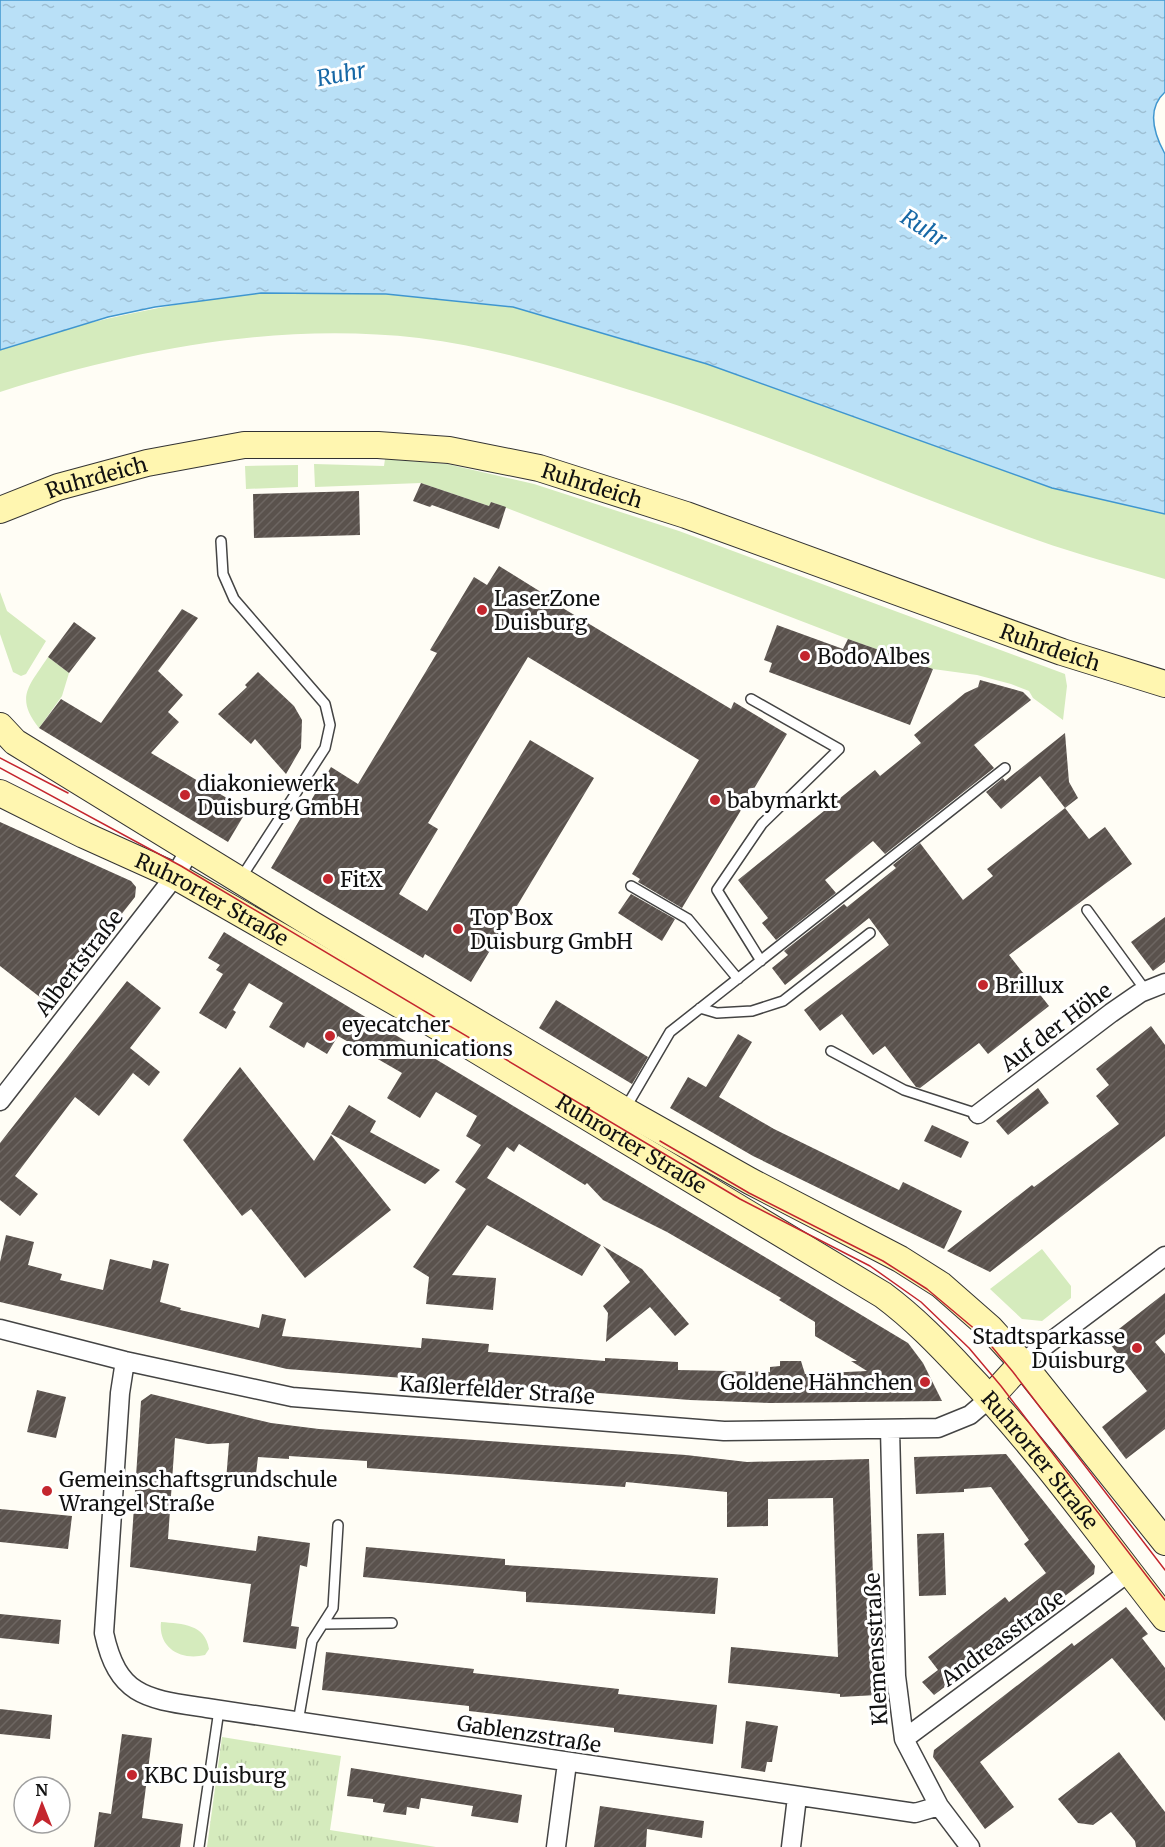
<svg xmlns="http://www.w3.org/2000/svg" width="1165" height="1847" font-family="Merriweather,serif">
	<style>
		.grass { fill: #d5ebbd }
		.park { fill: url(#park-tufts) }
		.water { fill: url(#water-ripples); stroke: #3f96cf; stroke-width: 1.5 }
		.building { fill: url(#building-hatch) }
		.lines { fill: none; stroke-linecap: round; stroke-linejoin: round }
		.lane-casing { stroke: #444; stroke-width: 12 }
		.street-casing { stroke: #444; stroke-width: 21 }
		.secondary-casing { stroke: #333; stroke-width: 28 }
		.lane { stroke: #fff; stroke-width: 9 }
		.street { stroke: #fff; stroke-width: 18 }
		.secondary { stroke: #fff6b0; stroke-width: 26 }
		.tram { stroke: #c4262e; stroke-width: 1.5 }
		.poi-dot { fill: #c4262e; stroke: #fff; stroke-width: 2 }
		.labels { text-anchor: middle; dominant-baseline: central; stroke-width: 6; stroke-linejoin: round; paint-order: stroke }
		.street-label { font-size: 21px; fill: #111; stroke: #fff }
		.poi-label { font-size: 21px; fill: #111; stroke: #fff; text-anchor: start }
		.water-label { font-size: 22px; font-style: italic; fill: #1768a6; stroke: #fff }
	</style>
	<defs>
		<pattern id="park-tufts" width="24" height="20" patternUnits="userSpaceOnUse" patternTransform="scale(1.5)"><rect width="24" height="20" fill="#d5ebbd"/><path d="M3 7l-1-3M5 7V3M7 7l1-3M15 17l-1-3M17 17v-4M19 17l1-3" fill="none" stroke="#b6c8a1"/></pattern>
		<pattern id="water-ripples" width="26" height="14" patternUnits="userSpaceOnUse" patternTransform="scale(1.5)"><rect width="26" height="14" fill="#b9e0f7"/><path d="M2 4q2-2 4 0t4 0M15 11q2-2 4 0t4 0" fill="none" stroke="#9ebfd3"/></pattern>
		<pattern id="building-hatch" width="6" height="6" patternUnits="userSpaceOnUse" patternTransform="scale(1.5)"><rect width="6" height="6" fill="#5a524d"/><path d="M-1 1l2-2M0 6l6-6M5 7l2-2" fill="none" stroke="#6d6662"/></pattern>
	</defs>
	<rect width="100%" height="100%" fill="#fffdf5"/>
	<path class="grass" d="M261 293 386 294 513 307 707 364 1052 488 1165 514V579C1122 566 1079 555 1037 540 907 494 780 438 649 396 573 372 499 348 419 338 277 322 135 349 0 392V350C86 320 171 303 261 293Z
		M385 459 447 464 534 484 679 531 1065 674 1067 686 1063 720 1033 698 1029 691 1011 684 977 675 933 669 848 639 491 502 489 506 421 483 315 487 314 464 384 466Z
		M298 465V487L246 489 245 466Z
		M0 592 7 611 46 641 26 674 21 676 13 672 0 634Z
		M48 657 69 673 62 696 39 728C14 697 30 685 48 657Z
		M1042 1249 1071 1286V1298L1042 1321 1022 1319 990 1289Z
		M161 1622C183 1624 205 1624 209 1649L205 1655C181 1661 158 1648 161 1622Z"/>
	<path class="park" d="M222 1737 341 1756 330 1830 436 1847H207Z"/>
	<path class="water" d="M0 0H1165V92C1146 109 1154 134 1165 154V514L1052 488 707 364 513 307 386 294 261 293 155 307 108 317 0 350Z"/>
	<path class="building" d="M421 483 489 506 491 502 506 507 499 529 432 505 430 507 413 501Z
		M359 491 360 535 254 538 253 494Z
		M499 566 557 602 556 604 731 709 734 702 787 734 682 908 638 882 640 879 632 874 699 760 528 657 428 823 438 829 399 894 427 911 530 740 594 778 471 982 425 954 423 958 271 868 331 767 358 784 437 653 430 650 474 577 487 585Z
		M182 609 198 618 158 671 183 695 168 712 179 722 151 753 247 810 228 842 39 728 61 699 101 723Z
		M74 622 96 638 69 673 48 657Z
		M777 625 843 649 848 639 933 669 910 725 769 672 772 663 764 660Z
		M258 672 294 706 302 720 301 748 286 774 255 739 251 744 218 714 247 687 245 685Z
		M980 680 1023 692 1031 700 974 745 994 768 885 854 873 841 825 880 836 893 776 940 762 923 768 918 738 880 875 770 880 776 921 743 914 735 965 693 978 687Z
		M1065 733 1069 782 1078 798 1065 808 1089 839 1105 827 1132 864 1009 955 1049 1006 988 1054 979 1043 920 1088 916 1087 885 1046 873 1055 842 1014 820 1031 804 1010 889 945 869 918 785 985 772 968 788 955 784 951 844 904 847 907 896 868 893 865 920 843 963 900 993 876 987 869 1065 808 1040 776 1001 809 986 792 1003 778 1005 781Z
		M0 822 131 881 136 887 135 897 50 1005 0 966Z
		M631 894 675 919 662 941 618 913Z
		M1165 917V962L1153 971 1131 942Z
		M224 932 908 1343 923 1363 942 1401 770 1403 690 1400 287 1369 0 1302V1262L6 1235 34 1242 28 1265 62 1274 60 1280 103 1290 110 1259 151 1269 153 1260 169 1264 160 1302 181 1308 180 1310 259 1328 262 1314 286 1319 282 1336 421 1348 422 1338 489 1344 488 1352 605 1361V1358L678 1362V1370L770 1372V1367L780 1366V1361H801L805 1374 867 1371 851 1361H857L815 1336V1322L779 1300 781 1298 667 1232 603 1200 587 1183 585 1185 519 1144 514 1152 507 1147 487 1178 601 1245 582 1276 487 1225 452 1275 496 1278 493 1310 426 1304 429 1277 413 1267 466 1189 455 1182 481 1145 466 1136 477 1116 436 1092 420 1118 387 1098 402 1073 338 1036 327 1054 307 1042 304 1048 269 1027 283 1003 249 983 233 1010 236 1012 226 1029 199 1013 223 974 216 970 220 965 208 958Z
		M127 981 161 1008 130 1048 160 1072 149 1086 133 1073 99 1116 75 1097 15 1176 38 1194 20 1216 0 1200V1143Z
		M556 1000 648 1057 632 1084 539 1028Z
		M1151 1026 1165 1045V1136L990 1272 947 1251 1032 1185 1034 1187 1119 1124 1096 1096 1109 1085 1096 1069Z
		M738 1034 752 1042 719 1097 774 1129 899 1190 903 1182 962 1211 944 1249 753 1156 670 1108 688 1077 706 1087Z
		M240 1067 314 1161 331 1135 391 1210 305 1278 251 1209 242 1216 183 1140Z
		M1038 1088 1049 1103 1008 1135 996 1121Z
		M349 1105 376 1121 370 1132 440 1170 425 1184 331 1134Z
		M932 1125 969 1142 961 1158 924 1141Z
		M603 1246 642 1269 689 1324 675 1336 650 1307 606 1342 608 1313 603 1306 630 1282Z
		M1165 1293V1334L1155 1342 1165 1354V1429L1126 1459 1102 1427 1147 1391 1106 1339Z
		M37 1390 66 1397 56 1438 27 1432Z
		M151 1394 271 1423 319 1429 686 1455 747 1462 869 1459 877 1695 840 1697V1694L728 1683 731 1647 838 1657 833 1498 768 1499V1526L727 1527V1492L626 1482 625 1487 367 1468V1461L289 1456V1459L258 1457 255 1482 226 1481 229 1443 208 1444 175 1438 168 1539 256 1551 258 1536 310 1543 307 1567 300 1565 291 1626 299 1627 296 1649 243 1642 251 1584 130 1567 141 1401Z
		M1006 1454 1095 1566 1094 1574 934 1695 922 1682 938 1670 928 1657 1005 1597 1009 1602 1046 1573 1024 1544 1029 1540 991 1487 964 1489V1492L916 1494 914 1457Z
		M0 1509 72 1516 68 1549 0 1542Z
		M944 1533 946 1595 919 1596 917 1534Z
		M366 1547 505 1559V1565L718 1578 715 1614 526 1602V1592L363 1577Z
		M1126 1607 1148 1634 1142 1638 1165 1668V1721L1112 1658 980 1762 1014 1807 985 1829 933 1757 934 1750 1072 1643 1074 1646Z
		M0 1614 61 1620 59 1644 0 1638Z
		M326 1652 474 1669 473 1673 619 1689 618 1694 717 1705 713 1744 614 1732V1728L469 1711V1706L322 1690Z
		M0 1709 52 1715 50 1739 0 1734Z
		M746 1721 778 1726 772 1762H767L765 1772 741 1768Z
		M122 1734 152 1738 142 1818 183 1824 180 1847H94L99 1812 111 1814Z
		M1119 1752 1165 1812V1847H1136L1135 1841 1111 1812 1093 1825 1078 1823 1058 1799Z
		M351 1768 522 1795 518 1823 471 1816 473 1806 421 1798 419 1809 407 1807 406 1815 383 1812 385 1804 373 1802V1799L347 1796Z
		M600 1806 704 1821 702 1838 647 1829 646 1847H594Z"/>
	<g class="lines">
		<g class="lane-casing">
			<path id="lane" d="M221 541 223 574 234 599 325 704 330 725 325 748 241 878
				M751 699 839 749 762 824 717 890 761 961
				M631 886 688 919 738 979
				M1087 910 1146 991
				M700 1008 717 1013 752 1011 783 1001 870 933
				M831 1051 904 1090 978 1114
				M625 1109 670 1032 1005 768
				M323 1624 392 1623
				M298 1722 312 1641 333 1608 338 1525
				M199 1847 219 1710"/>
		</g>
		<g class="street-casing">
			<path id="street" d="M0 1101 175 876 190 850
				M978 1114 1111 1013 1140 993 1165 983
				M0 1329 125 1361 292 1397 724 1431 938 1428 970 1415 990 1398
				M125 1361 120 1393 104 1633C118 1698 148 1699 207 1708L915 1813 939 1806
				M1022 1363 1165 1256
				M890 1429 896 1676 904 1739 939 1806 970 1847
				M904 1739 1129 1572
				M556 1847 567 1763
				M791 1847 797 1797"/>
		</g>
		<g class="secondary-casing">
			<g id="secondary">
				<path id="s1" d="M0 510 58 487 147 463 244 445H378L449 450 539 468 686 515 1062 652 1165 684"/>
				<path d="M0 726 15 742 313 925 624 1110 750 1181 900 1259 941 1285 990 1328 1022 1363 1165 1542"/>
				<path id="s2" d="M0 793 84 835 175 876 425 1019 883 1295C914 1318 940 1345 966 1373 1039 1449 1100 1535 1165 1618"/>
				<path d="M990 1398 1022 1363"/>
			</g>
		</g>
		<use href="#lane" class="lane"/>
		<use href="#street" class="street"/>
		<use href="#secondary" class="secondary"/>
		<path class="tram" d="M0 758 68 793
			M0 768 181 866 740 1199 870 1266 921 1302 969 1348 1001 1386 1165 1600
			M660 1141 749 1193 883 1261 927 1289 983 1336 1013 1372 1165 1570"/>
	</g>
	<g class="poi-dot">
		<circle cx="482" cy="610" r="6"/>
		<circle cx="805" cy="656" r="6"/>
		<circle cx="185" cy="795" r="6"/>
		<circle cx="715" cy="800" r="6"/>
		<circle cx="328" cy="879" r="6"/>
		<circle cx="458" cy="929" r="6"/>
		<circle cx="983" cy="985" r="6"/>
		<circle cx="330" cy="1036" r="6"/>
		<circle cx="1137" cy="1348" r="6"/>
		<circle cx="925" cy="1382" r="6"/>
		<circle cx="47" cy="1491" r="6"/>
		<circle cx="132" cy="1775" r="6"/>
	</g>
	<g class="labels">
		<g class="street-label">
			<text stroke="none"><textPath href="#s1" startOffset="102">Ruhrdeich</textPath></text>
			<text stroke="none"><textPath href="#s1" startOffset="606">Ruhrdeich</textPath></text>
			<text stroke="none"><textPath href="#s1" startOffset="1092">Ruhrdeich</textPath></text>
			<text stroke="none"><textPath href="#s2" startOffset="237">Ruhrorter Straße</textPath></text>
			<text transform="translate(79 963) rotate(-52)">Albertstraße</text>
			<text transform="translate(1056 1027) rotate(-37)">Auf der Höhe</text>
			<text stroke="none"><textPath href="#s2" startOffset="723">Ruhrorter Straße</textPath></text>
			<text transform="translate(497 1390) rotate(4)">Kaßlerfelder Straße</text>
			<text stroke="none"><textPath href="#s2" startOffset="1245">Ruhrorter Straße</textPath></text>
			<text transform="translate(1003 1638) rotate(-36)">Andreasstraße</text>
			<text transform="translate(876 1649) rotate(-93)">Klemensstraße</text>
			<text transform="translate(529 1734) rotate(9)">Gablenzstraße</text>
		</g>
		<g class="poi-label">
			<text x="494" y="598">LaserZone<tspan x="494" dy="24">Duisburg</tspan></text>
			<text x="817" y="656">Bodo Albes</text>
			<text x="197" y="783">diakoniewerk<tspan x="197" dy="24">Duisburg GmbH</tspan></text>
			<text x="727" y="800">babymarkt</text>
			<text x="340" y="879">FitX</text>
			<text x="470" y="917">Top Box<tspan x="470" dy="24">Duisburg GmbH</tspan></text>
			<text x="995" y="985">Brillux</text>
			<text x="342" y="1024">eyecatcher<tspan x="342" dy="24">communications</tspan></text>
			<text x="1125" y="1336" text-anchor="end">Stadtsparkasse<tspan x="1125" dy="24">Duisburg</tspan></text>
			<text x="913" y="1382" text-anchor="end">Goldene Hähnchen</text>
			<text x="59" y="1479">Gemeinschaftsgrundschule<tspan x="59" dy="24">Wrangel Straße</tspan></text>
			<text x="144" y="1775">KBC Duisburg</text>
		</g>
		<g class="water-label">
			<text transform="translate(341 74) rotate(-11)">Ruhr</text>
			<text transform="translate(924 228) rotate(33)">Ruhr</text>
		</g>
	</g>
	<g transform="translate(42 1805) rotate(359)"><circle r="28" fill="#ffffff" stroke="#a0a0a0" stroke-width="1.5"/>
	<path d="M0-4.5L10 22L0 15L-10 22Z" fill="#c4262e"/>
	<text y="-9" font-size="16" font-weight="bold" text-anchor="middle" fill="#111111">N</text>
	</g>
</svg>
